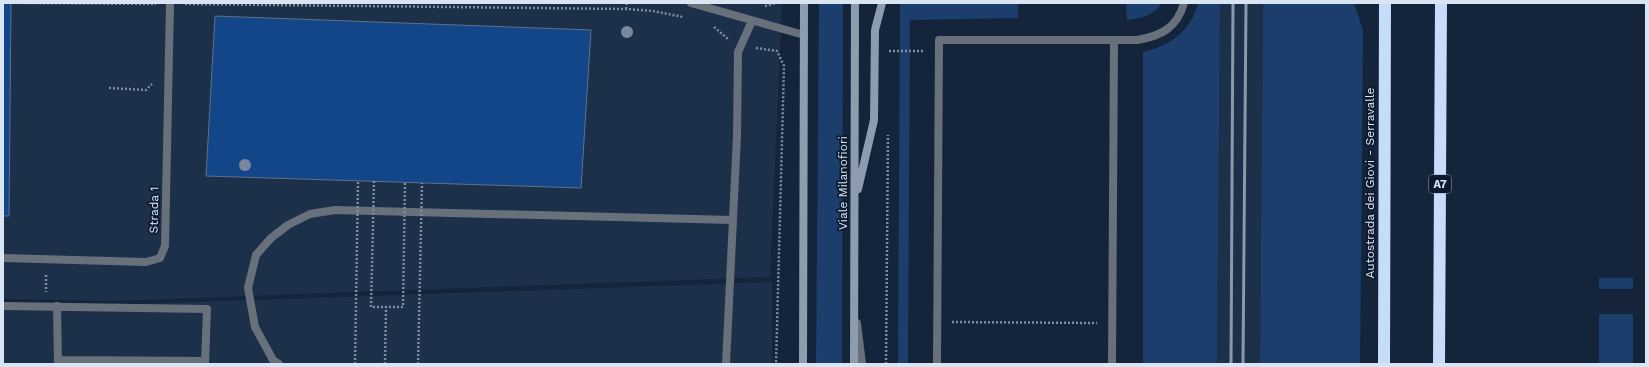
<svg xmlns="http://www.w3.org/2000/svg" width="1649" height="367" font-family="'Work Sans',sans-serif">
	<style>
		.built { fill: #1c304a }
		.green { fill: #1c3e6c }
		.building { fill: #134688; stroke: #5f718b }
		.lines { fill: none; stroke-linecap: round; stroke-linejoin: round }
		.path { stroke: #7e8c9e; stroke-width: 2.5; stroke-dasharray: 2 2; stroke-linecap: butt }
		.service { stroke: #68707c; stroke-width: 8 }
		.secondary { stroke: #8e9caf; stroke-width: 8 }
		.motorway { stroke: #c7dcfa; stroke-width: 12 }
		.rail { stroke: #8b98aa; stroke-width: 3 }
		.path-bridge { stroke: #7e8c9e; stroke-width: 2.5; stroke-dasharray: 2 2; stroke-linecap: butt }
		.tree { fill: #79889c }
		.labels { text-anchor: middle; dominant-baseline: central; stroke-width: 3.5; stroke-linejoin: round; paint-order: stroke }
		.shield { fill: #0b1a2f; stroke: #9ca8b9; stroke-width: 1 }
		.shield-label { font-size: 11px; font-weight: bold; fill: #dae5f4 }
		.street-label { font-size: 12px; fill: #dae5f4; stroke: #0b1a2f }
	</style>
	<rect width="100%" height="100%" fill="#14243a"/>
	<path class="built" d="M3 3H782L770 277 111 301 3 299Z
		M1220 3H1263L1260 364H1217Z
		M772 282V364H3V303L107 305Z"/>
	<path class="green" d="M819 3H843L842 364H816Z
		M900 3H1018V18L910 20 908 364H898Z
		M1126 3H1162C1153 16 1142 18 1127 20Z
		M1198 3H1220L1217 364H1143V52C1170 46 1191 31 1198 3Z
		M1263 3H1354L1363 30 1360 364H1260Z
		M1599 278H1633V289H1599Z
		M1599 314H1633V364H1599Z"/>
	<path class="building" d="M3 3H11L9 216H3Z
		M215 16 591 30 581 188 206 176Z"/>
	<g class="lines">
		<path class="path" d="M23 3 156 4
			M185 4 626 9 653 11 683 17
			M765 6 776 3
			M626 9 627 3
			M714 27 728 39
			M756 48 777 51 784 66 776 364
			M889 51H924
			M109 88 146 90 152 84
			M46 275V292
			M952 322 1097 323
			M385 364 386 307
			M886 364 888 135"/>
		<path class="service" d="M691 3 804 35
			M3 258 146 262 160 258 165 246 170 3
			M3 306 207 309 205 364
			M57 306 58 363
			M857 323 862 364
			M58 360 205 361
			M279 364 273 360 255 327 248 288 256 255 271 238 288 225 310 214 335 210 732 220
			M726 364 737 136 738 52 752 21
			M937 364 939 40H1137C1161 36 1177 28 1184 3
			M1112 364 1114 40"/>
		<path class="secondary" d="M858 189 874 120 875 30 882 3
			M803 364 804 3
			M854 364 855 3"/>
		<path class="motorway" d="M1384 364 1385 3
			M1439 364 1441 3"/>
		<path class="rail" d="M1231 364 1233 3
			M1243 364 1246 3"/>
		<path class="path-bridge" d="M374 181 371 307H403L405 182
			M355 364 358 181
			M418 364 422 183"/>
	</g>
	<g class="tree">
		<circle cx="627" cy="32" r="6"/>
		<circle cx="245" cy="165" r="6"/>
	</g>
	<g class="labels">
		<rect class="shield" x="1429" y="175" width="22" height="18" rx="3"/>
		<g class="shield-label">
			<text x="1440" y="184">A7</text>
		</g>
		<g class="street-label">
			<text transform="translate(843 183) rotate(-90)">Viale Milanofiori</text>
			<text transform="translate(1370 183) rotate(-90)">Autostrada dei Giovi - Serravalle</text>
			<text transform="translate(154 210) rotate(-89)">Strada 1</text>
		</g>
	</g>
	<rect width="1649" height="367" fill="none" stroke="#dae5f4" stroke-width="8"/>
</svg>
